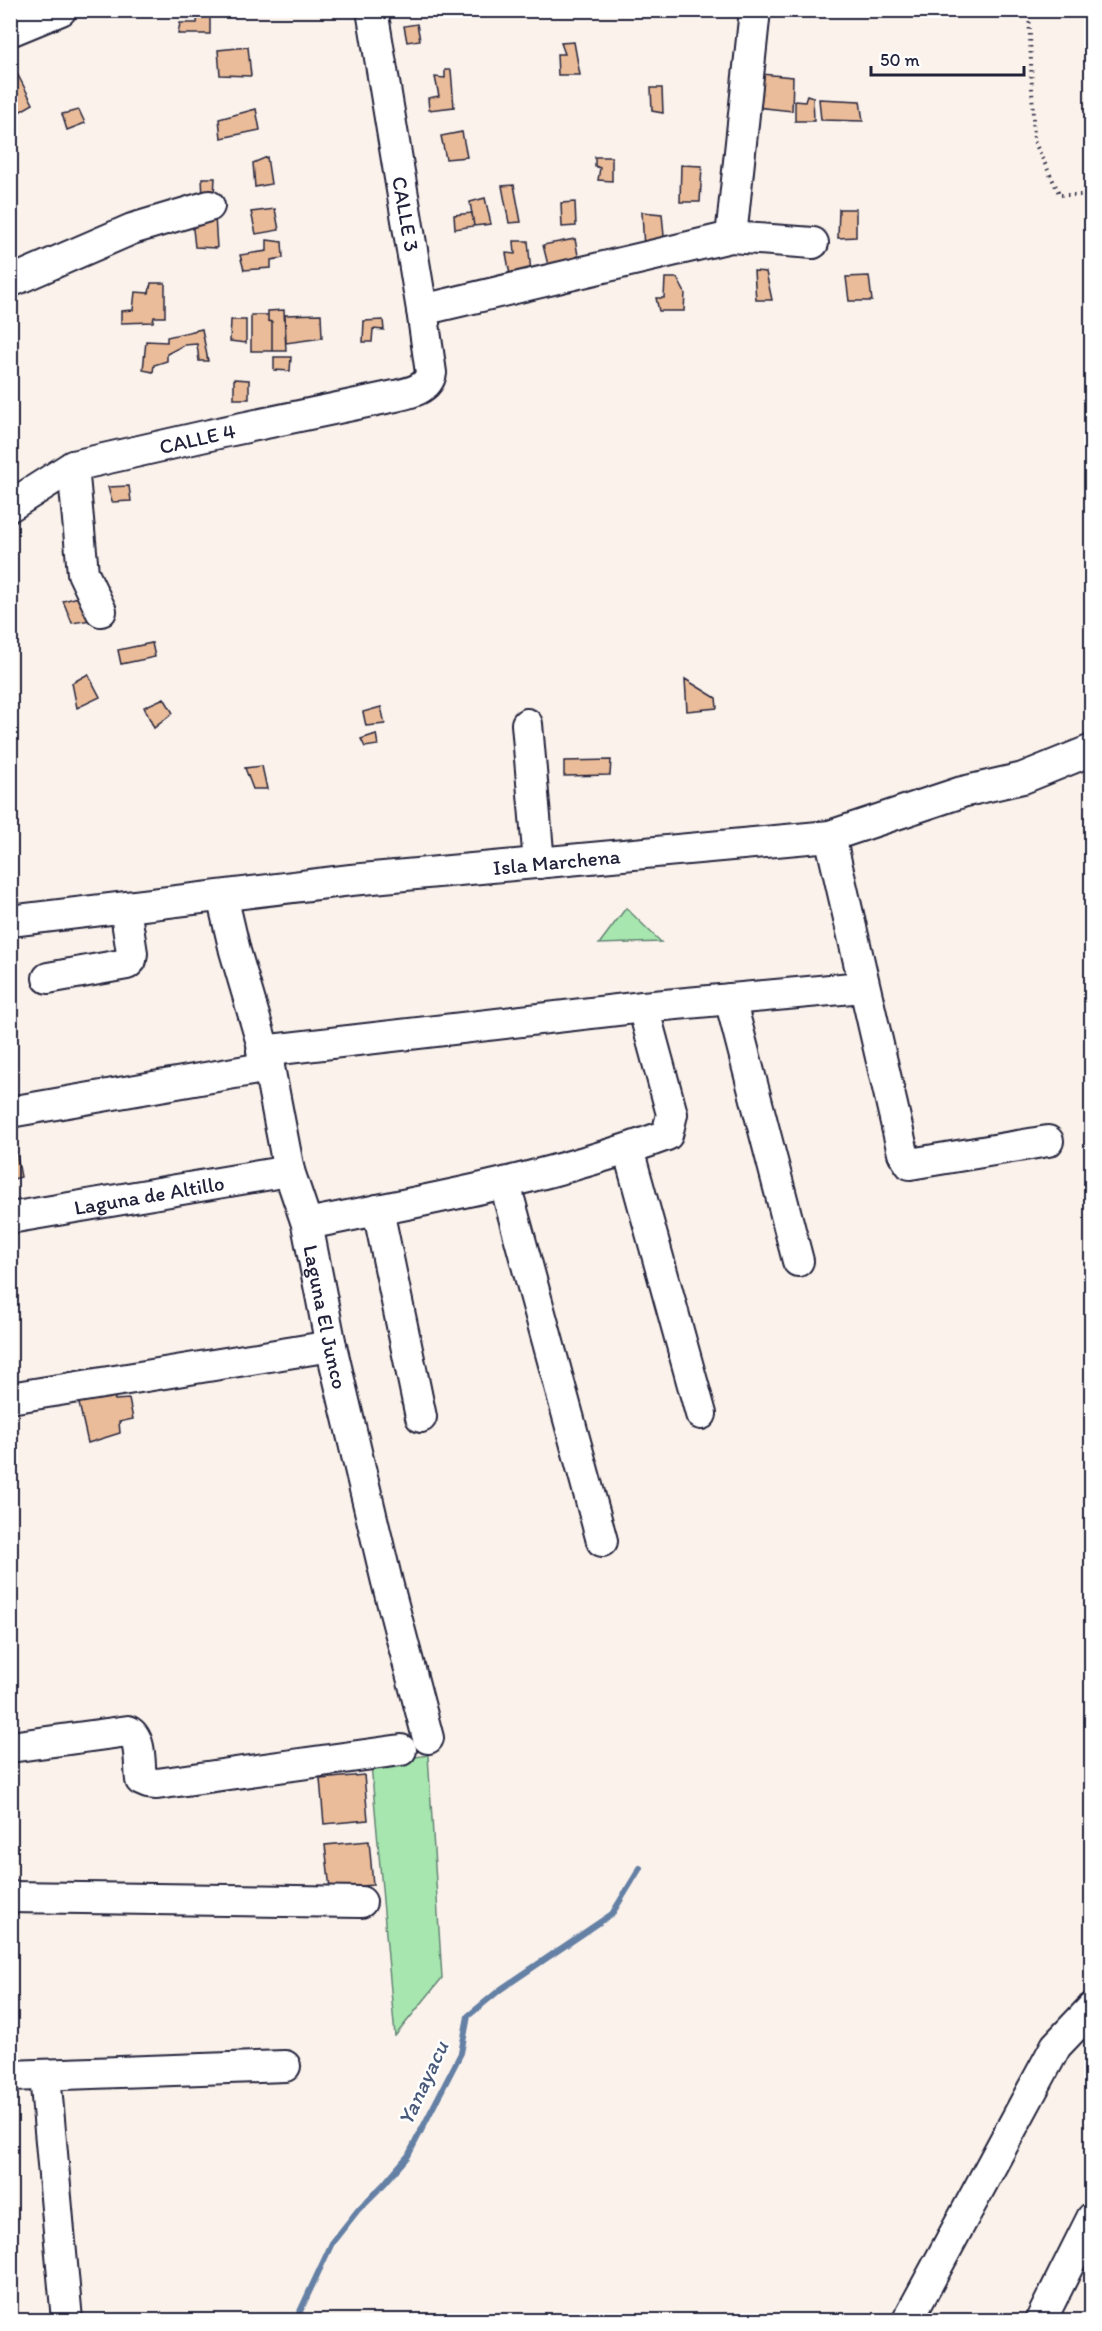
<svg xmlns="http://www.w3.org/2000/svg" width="1102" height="2331" font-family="Itim,sans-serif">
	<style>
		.green { fill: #a7e7af; stroke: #648475; stroke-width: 1.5 }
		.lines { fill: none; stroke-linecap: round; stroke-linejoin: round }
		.stream { stroke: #6580a5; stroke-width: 6 }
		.building { fill: #eabc99; stroke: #22223b; stroke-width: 1.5 }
		.minor-casing { stroke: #22223b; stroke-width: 34 }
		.path { stroke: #22223b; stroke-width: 4; stroke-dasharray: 1.5 4.5; stroke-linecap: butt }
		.minor { stroke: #fff; stroke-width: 30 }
		.labels { text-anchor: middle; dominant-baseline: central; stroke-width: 5; stroke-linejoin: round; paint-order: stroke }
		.street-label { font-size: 21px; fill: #22223b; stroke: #fff }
		.water-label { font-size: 22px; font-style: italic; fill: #495979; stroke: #fff }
	</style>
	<rect width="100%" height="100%" fill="#fbf2eb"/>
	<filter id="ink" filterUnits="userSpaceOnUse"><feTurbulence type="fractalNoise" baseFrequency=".0167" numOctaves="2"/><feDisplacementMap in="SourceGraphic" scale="12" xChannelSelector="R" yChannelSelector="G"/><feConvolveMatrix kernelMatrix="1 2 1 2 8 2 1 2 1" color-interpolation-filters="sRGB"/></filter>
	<g filter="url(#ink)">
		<path class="green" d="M626 908 661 942 599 944Z
			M428 1755 442 1978 395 2036 371 1764Z"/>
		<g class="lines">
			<path class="stream" d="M296 2320 332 2243 358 2210 384 2184 408 2156 461 2053 468 2016 501 1989 612 1914 640 1868"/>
		</g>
		<path class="building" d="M198 14H210V34H178L180 23H197Z
			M417 24 420 40 407 42 404 26Z
			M574 42 580 75H558L557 54H565L561 43Z
			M248 47 251 76 220 75 218 50Z
			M10 60 33 104 14 115 10 109Z
			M445 70H451L454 107 429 110 428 98 439 96 435 77 445 78Z
			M761 74 793 77 792 111 756 107 757 96 762 95Z
			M651 88H662L663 113 652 111Z
			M807 95 813 97 814 121H795V101L805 102Z
			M819 99 860 101 863 121 821 120Z
			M256 109 260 130 221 138 219 119Z
			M79 110 85 123 67 130 62 114Z
			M462 132 467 157 446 159 441 136Z
			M267 157 271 184 255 187 253 163Z
			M595 157H612V181L598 180 600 168 595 166Z
			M681 165 702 166 700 202H680Z
			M202 178H215L214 195 203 197Z
			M514 185 521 222 509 223 502 186Z
			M485 198 491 224 474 226 470 202Z
			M575 202 576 226 562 227 561 203Z
			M275 209 279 230 256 234 251 212Z
			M839 209H856V237L838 238Z
			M642 212 662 214 665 247 644 249Z
			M472 213 474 226 455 229 454 215Z
			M215 216 217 248 195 247 192 220Z
			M575 239 580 266 550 273 543 245Z
			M267 240 282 242 283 258 271 260V268L244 270 240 255 267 251Z
			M514 241H528L531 273 510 275 506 253 515 254Z
			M754 271 766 272 772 300H756Z
			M869 276 872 301H849L846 277Z
			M665 278H677L685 293 684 311H659L656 298H664Z
			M151 283H165V317H154L153 322 121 323V311L133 310 135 292 149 293Z
			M284 310 286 351H272V322L268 321V311Z
			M321 314 322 338 286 343 285 315Z
			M251 315H268V321L272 322V351H251Z
			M231 320H246V343L230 341Z
			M383 320 384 330 373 329 372 342H363L364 321Z
			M202 329 208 361H199L197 344 184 345 167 354V361L154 365 153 372 143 370 146 341 167 342V337Z
			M274 357H291L290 371 274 370Z
			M234 379 249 380V399H234Z
			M129 486 131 501 112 502 108 487Z
			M90 594 98 619 72 623 63 601Z
			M152 643 155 657 121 664 118 650Z
			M88 674 100 697 77 708 72 683Z
			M685 679 716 698 717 708 687 711Z
			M164 698 173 713 154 728 144 707Z
			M381 707 385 724 366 726 363 712Z
			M376 734 378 745 365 747 361 739Z
			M611 760 610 775 564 776V761Z
			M262 766 267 789H253L245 768Z
			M10 1135H13L21 1177 10 1180Z
			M113 1391 115 1400 129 1399 133 1419 119 1422 120 1433 88 1443 78 1399Z
			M364 1775 368 1820 324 1824 320 1779Z
			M369 1841 373 1885 330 1889 325 1845Z"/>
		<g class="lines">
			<g class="minor-casing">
				<g id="minor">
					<path d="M10 31 61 10"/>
					<path d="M731 237 813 243"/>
					<path d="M10 282 132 229 209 206"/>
					<path d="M422 310 731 237 755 10"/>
					<path d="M73 466 83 573 101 611"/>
					<path id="s1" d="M10 506 73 466 223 432 395 396C408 393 428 390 431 373L422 310 372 10"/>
					<path d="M527 724 539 863"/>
					<path d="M830 836 903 1153 910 1164 1048 1141"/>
					<path id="s2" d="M222 896 235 951 269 1067 289 1171 307 1224 331 1346 387 1582 428 1738"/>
					<path id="s3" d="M10 921 351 880 830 836 962 792 1023 778 1092 750"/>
					<path d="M48 978 127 964 131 960 132 953 125 908"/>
					<path d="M730 999 798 1261"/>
					<path d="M262 1051 643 1007 863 987"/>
					<path d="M10 1112 269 1067"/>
					<path d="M628 1149 701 1414"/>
					<path d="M505 1184 602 1541"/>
					<path d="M378 1210 421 1417"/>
					<path id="s4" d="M10 1218 289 1171"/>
					<path d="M307 1224C428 1200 550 1178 667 1135L672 1114 643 1007"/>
					<path d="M10 1398 331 1346"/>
					<path d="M10 1747 128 1731C142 1738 139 1765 141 1780L148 1783 157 1784 401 1750"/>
					<path d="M10 1897 361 1902"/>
					<path d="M45 2075 67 2320"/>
					<path d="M10 2076 285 2066"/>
					<path d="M908 2320 1056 2046 1092 2008"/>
					<path d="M1041 2320 1092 2218"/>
				</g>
			</g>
			<path class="path" d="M1029 10 1034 141 1060 195H1092"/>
			<use href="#minor" class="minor"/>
		</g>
	</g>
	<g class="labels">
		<g class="street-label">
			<text transform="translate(406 214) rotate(80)">CALLE 3</text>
			<text stroke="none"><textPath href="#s1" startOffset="202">CALLE 4</textPath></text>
			<text stroke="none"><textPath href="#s3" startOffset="550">Isla Marchena</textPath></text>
			<text stroke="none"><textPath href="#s4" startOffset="141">Laguna de Altillo</textPath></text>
			<text stroke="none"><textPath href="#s2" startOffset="434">Laguna El Junco</textPath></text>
		</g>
		<g class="water-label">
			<text transform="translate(423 2083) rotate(-65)">Yanayacu</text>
		</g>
	</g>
	<rect width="1102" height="2331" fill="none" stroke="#fff" stroke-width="36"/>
	<rect x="18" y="18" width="1066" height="2295" fill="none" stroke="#22223b" stroke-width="2" filter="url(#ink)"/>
	<path d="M871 66v9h153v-9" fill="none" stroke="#22223b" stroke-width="3"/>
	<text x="880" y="66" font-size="18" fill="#22223b" stroke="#ffffff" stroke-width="4.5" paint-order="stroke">50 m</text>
</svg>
